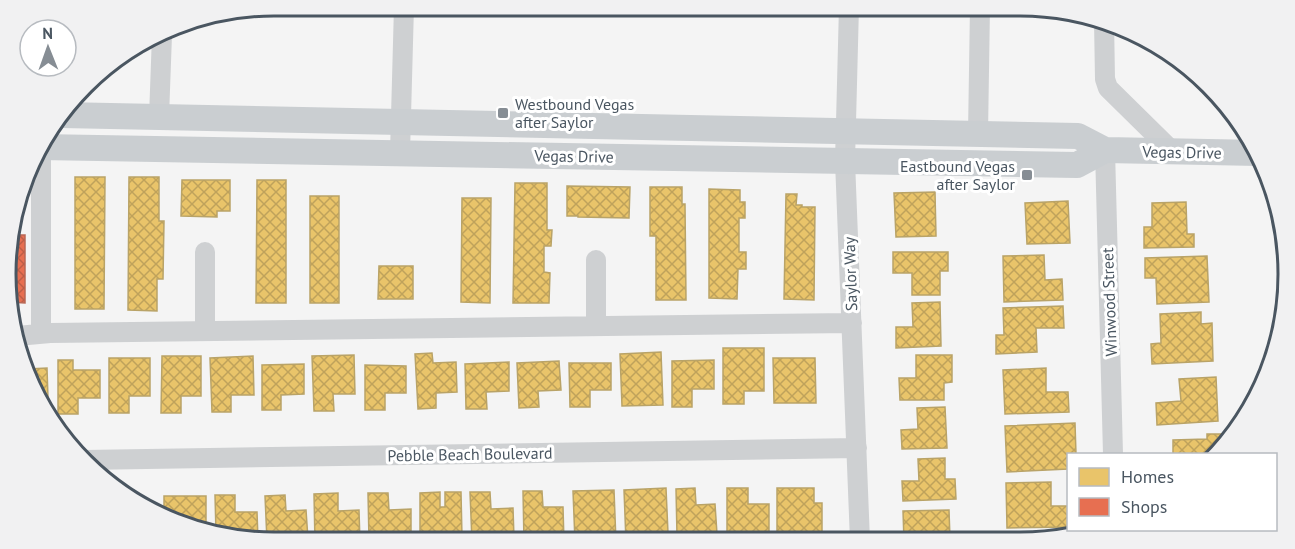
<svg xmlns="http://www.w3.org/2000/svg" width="1295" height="549" font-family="'PT Sans',sans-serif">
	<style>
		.homes { fill: url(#homes-cross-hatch); stroke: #b9a367; stroke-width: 1.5 }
		.shops { fill: url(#shops-cross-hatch); stroke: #b86856; stroke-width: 1.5 }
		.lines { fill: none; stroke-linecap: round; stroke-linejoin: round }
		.minor { stroke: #ced0d2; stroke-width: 20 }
		.major { stroke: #caced1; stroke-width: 26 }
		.poi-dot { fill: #868d94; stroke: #fff; stroke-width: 2 }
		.labels { text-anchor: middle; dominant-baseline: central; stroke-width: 6; stroke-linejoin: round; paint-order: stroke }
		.poi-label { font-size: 16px; fill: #4a5661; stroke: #fff; text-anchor: start }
		.street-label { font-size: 16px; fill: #4a5661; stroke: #fff }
		.rim { fill: none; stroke: #4a5661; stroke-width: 3 }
	</style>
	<defs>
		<pattern id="homes-cross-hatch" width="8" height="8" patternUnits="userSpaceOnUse" patternTransform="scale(1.5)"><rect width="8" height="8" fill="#e9c46a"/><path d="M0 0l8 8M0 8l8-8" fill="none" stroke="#bfa25b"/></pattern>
		<pattern id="shops-cross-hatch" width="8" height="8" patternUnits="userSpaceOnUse" patternTransform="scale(1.5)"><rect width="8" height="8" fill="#e76f51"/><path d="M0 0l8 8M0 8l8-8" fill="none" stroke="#bd5e47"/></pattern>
	</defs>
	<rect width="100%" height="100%" fill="#f4f4f4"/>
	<path class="homes" d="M75 177H105L104 309H75Z
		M129 177H159V221H164L163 279H157V311L128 310Z
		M182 180H230V211H217V217L181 216Z
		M257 180H286V303H256Z
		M515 183H547V230H552L551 246H544V272L550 273 549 303H513Z
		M567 186 630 187 629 218 578 217V216H567Z
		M650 187H682V204H685L686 300H656V236H650Z
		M709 189 740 190V202H745V218H739V252H746V269H738L737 299 709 298Z
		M935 192 936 236 896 237 894 193Z
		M786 194H797L796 205H802V207H815L814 300 784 299Z
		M310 196H339V303H310Z
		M462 198H491L490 303 461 302Z
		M1068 201 1070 243 1027 244 1025 203Z
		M1186 202 1187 234H1194V247L1144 248V227H1152V203Z
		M1281 248H1286L1288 257 1285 284H1282Z
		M893 252H948V271H940V295H912V273H893Z
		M1044 255 1045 280 1062 279 1063 300 1004 302 1003 256Z
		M1207 256 1209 302 1157 304 1156 278H1145V258Z
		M379 266H413V299H378Z
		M940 302 941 346 896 348V327H913L912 303Z
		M1063 306 1064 328H1036L1037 352 996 354V335H1004L1003 308Z
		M1201 312V324L1212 323 1213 361 1152 364 1151 344 1161 343 1160 314Z
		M1273 327H1279L1274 362Z
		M723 348H764V391H744V404H723Z
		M661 352 663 405 622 406 620 354Z
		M432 353 433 363 456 362 457 392 436 393V408L418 409 415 354Z
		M354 355 355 394H333L334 411H314L312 356Z
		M916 355H952V382L944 383V400H900L899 378H916Z
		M162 356H201V396H181V413H161Z
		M253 356 254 395H231V412H212L210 358Z
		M109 358H150V396H129V413H109Z
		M773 358H815L816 403H774Z
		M58 360H73V370H100V398H78V414H58Z
		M714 360V389H692V407H672V361Z
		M559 361 561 390 538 391 539 407 519 408 517 363Z
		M509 362V391L486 392 487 409H466L465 364Z
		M569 363H611V390H590V407H570Z
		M304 364V394L281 395V410H262V365Z
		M365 365 406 366V393H385V410H365Z
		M47 368 48 398H38L28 369Z
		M1046 368V392H1068L1069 412 1005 414 1003 370Z
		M1216 377 1218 421 1157 425 1156 403 1181 401 1179 379Z
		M945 407 947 448 902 449 901 430 918 429 917 408Z
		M1075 423 1076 454H1068V469L1007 472 1005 426Z
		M1207 434H1235L1217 454H1173V440L1207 439Z
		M945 458V479H955L956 499 903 501 902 481H919L918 459Z
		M1051 482V506H1068V527L1007 528 1006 483Z
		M666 488 668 533 644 534 645 542H626L624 490Z
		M695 488 696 505 715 504 717 534 677 536 676 489Z
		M727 488H748V504H769V532H727Z
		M777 488H814V503H822V532H777Z
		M614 490 616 542H575L573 491Z
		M523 491H542L543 507H563L564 542H524Z
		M440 492V507H445V492H461L462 537H430V543H425V538H420V493Z
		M470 492H490L491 509 513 508 514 538 482 539V541L472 542Z
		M338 493V511L359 510 360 543H315L314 494Z
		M368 493H388L389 510 411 509V540H369Z
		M215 495H235V512H257L258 539 216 533Z
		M285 495 286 511 306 510 308 539 267 541 265 496Z
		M164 496H206V532L188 529 164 515Z
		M949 510 950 539H956V541H904L903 511Z"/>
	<path class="shops" d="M18 203V235H25V303L9 302 11 222Z"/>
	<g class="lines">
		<path class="minor" d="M849 6 845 161 860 541
			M1104 20 1105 79 1108 88 1173 152
			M159 117 162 35
			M978 134 980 6
			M41 147V334
			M1105 150 1113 454
			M400 153 404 6
			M205 252V331
			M596 260V326
			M17 336 50 333 852 323
			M84 460 857 448"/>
		<path class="major" d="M62 115 1078 136 1105 150 1259 153
			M40 147 1077 165 1105 150"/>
	</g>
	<g class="poi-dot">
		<rect x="497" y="107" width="12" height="12" rx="3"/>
		<rect x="1021" y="169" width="12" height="12" rx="3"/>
	</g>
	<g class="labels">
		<g class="poi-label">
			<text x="515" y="104">Westbound Vegas<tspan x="515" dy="18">after Saylor</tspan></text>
			<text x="1015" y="166" text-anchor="end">Eastbound Vegas<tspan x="1015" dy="18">after Saylor</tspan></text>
		</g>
		<g class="street-label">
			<text transform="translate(1182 152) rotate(1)">Vegas Drive</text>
			<text transform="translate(574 156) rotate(1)">Vegas Drive</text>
			<text transform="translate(850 274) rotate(-92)">Saylor Way</text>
			<text transform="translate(1109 302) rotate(-92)">Winwood Street</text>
			<text transform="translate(470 454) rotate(-1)">Pebble Beach Boulevard</text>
		</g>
	</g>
	<path d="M0 0H1295V549H0ZM274 16H1020A258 258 0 0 1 1278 274V274A258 258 0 0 1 1020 532H274A258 258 0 0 1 16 274V274A258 258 0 0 1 274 16Z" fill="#f1f1f2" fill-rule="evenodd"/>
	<path class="rim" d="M274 16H1020A258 258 0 0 1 1278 274V274A258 258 0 0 1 1020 532H274A258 258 0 0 1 16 274V274A258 258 0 0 1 274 16Z"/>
	<rect x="1067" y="453" width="210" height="78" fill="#ffffff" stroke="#b7bbc0" stroke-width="1.5"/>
	<rect x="1079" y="468" width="30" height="18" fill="#e9c46a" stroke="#b7bbc0" stroke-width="1.5"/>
	<text x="1121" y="483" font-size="18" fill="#4a5661">Homes</text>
	<rect x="1079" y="498" width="30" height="18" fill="#e76f51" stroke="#b7bbc0" stroke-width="1.5"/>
	<text x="1121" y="513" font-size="18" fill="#4a5661">Shops</text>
	<g transform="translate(48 48) rotate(359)"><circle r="28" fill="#ffffff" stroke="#b7bbc0" stroke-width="1.5"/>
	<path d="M0-4.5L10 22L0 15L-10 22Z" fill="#868d94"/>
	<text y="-9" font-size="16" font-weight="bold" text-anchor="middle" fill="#4a5661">N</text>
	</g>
</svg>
